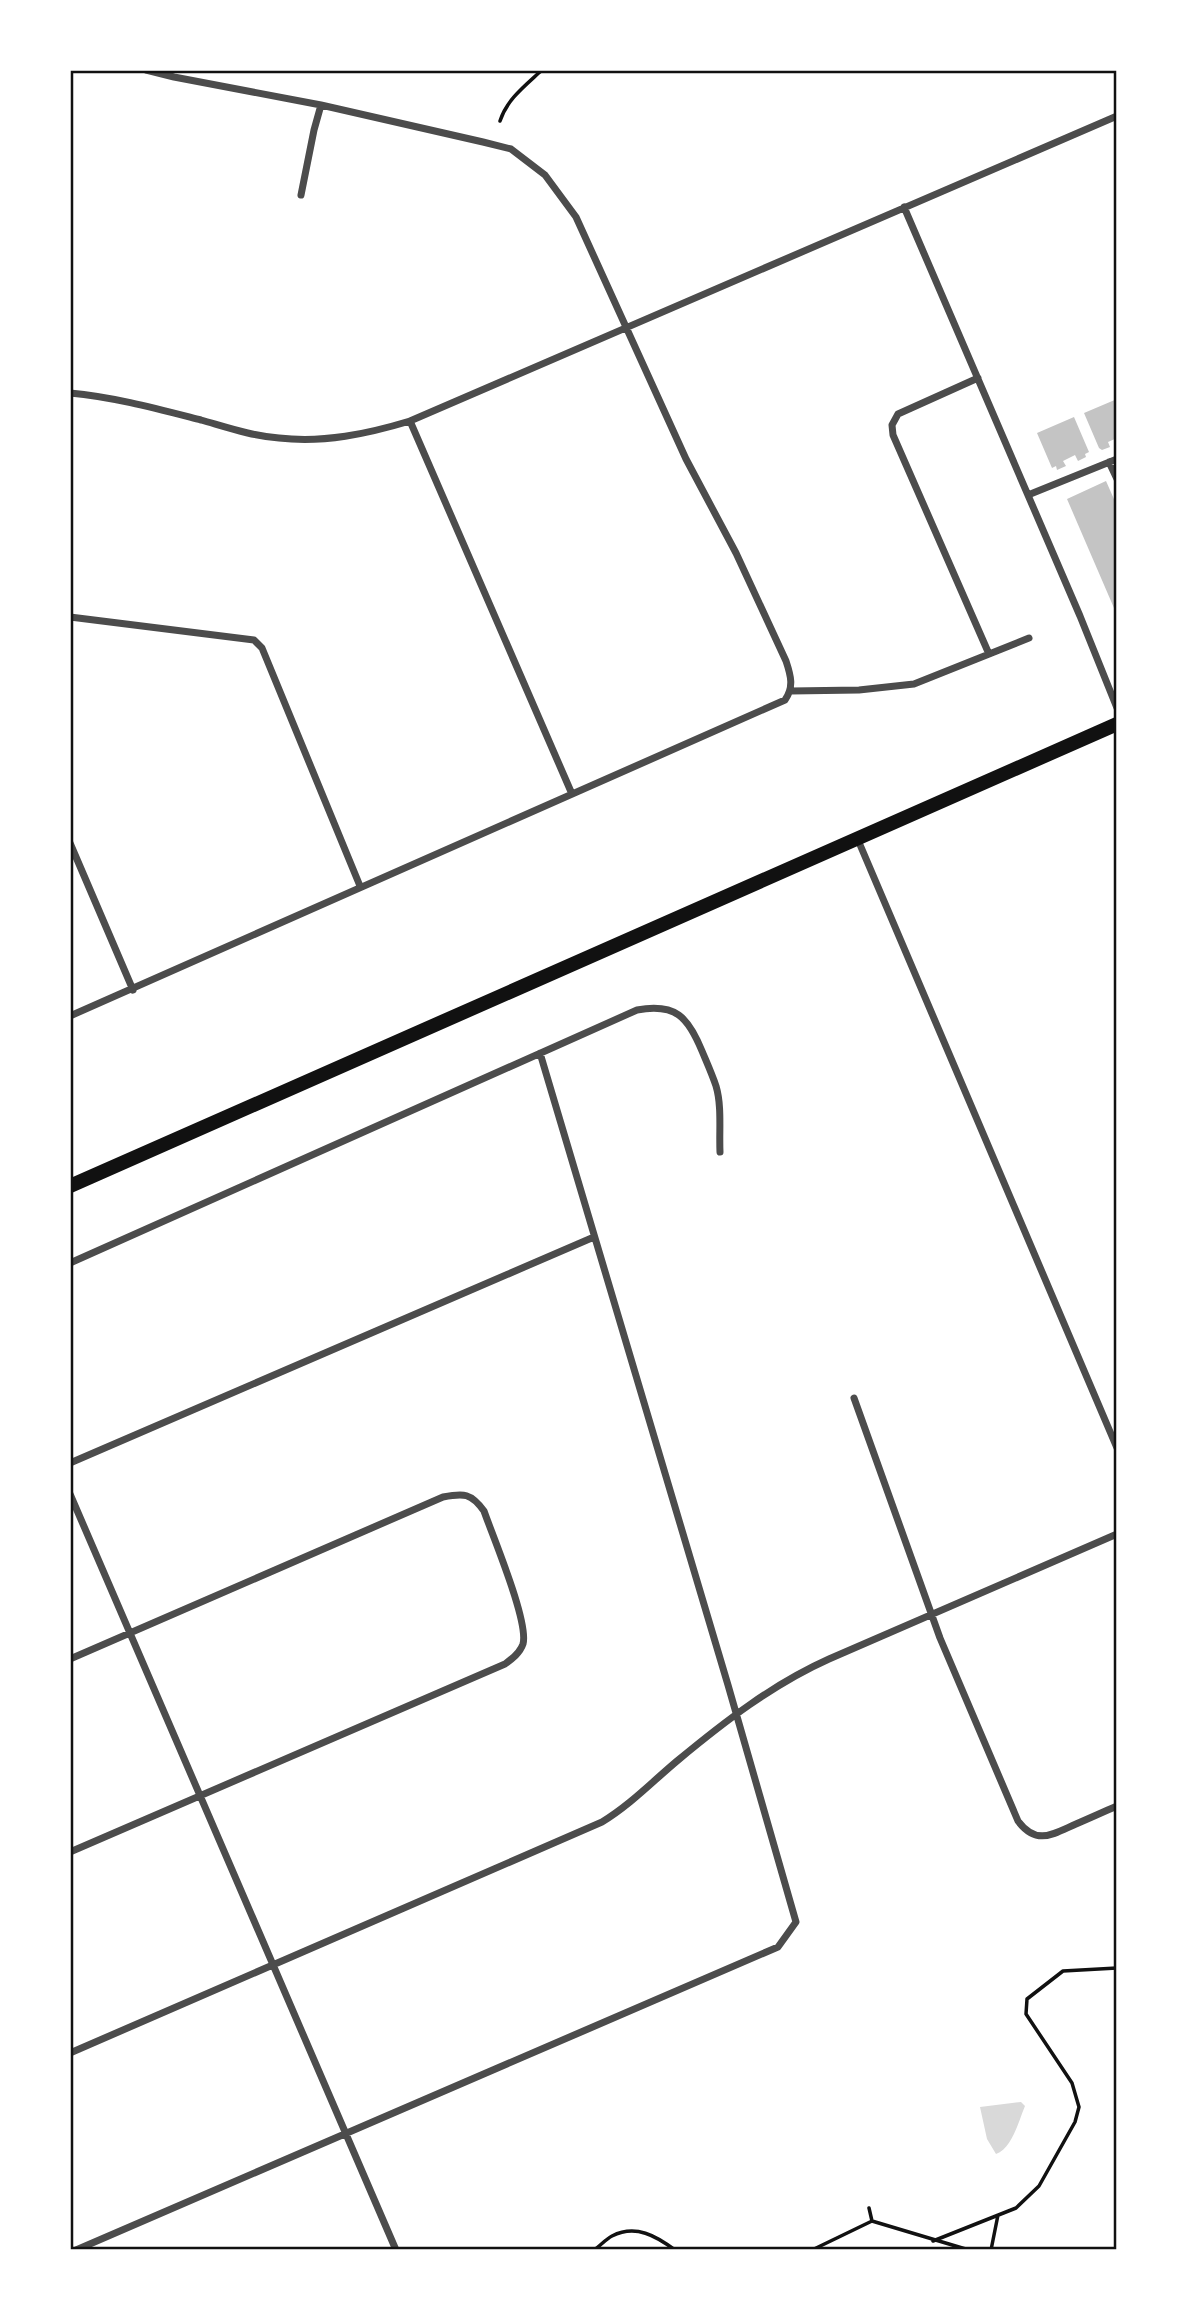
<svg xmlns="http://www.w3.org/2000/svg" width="1187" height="2320" font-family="Manrope,sans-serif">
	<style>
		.water { fill: #d9d9d9 }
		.building { fill: #c4c4c4 }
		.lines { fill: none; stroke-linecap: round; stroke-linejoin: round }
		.path { stroke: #111; stroke-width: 3.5 }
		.minor { stroke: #4c4c4c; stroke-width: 7 }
		.secondary { stroke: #111; stroke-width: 14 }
		.neatline { fill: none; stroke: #111; stroke-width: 2.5 }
	</style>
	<rect width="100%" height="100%" fill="#fff"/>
	<path class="water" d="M1021 2102 1025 2106C1019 2120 1012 2149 996 2154L987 2139 980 2107Z"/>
	<path class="building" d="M1117 399V438L1108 442 1110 447 1102 450 1099 448 1084 413Z
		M1074 417 1089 452 1085 454 1086 457 1078 461 1075 455 1063 461 1066 466 1057 470 1056 466 1052 468 1037 433Z
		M1106 481 1117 506V615L1067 499Z"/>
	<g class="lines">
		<path class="path" d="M500 121C507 99 526 85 542 70
			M869 2208 872 2221
			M933 2241 1016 2208 1039 2186 1075 2122 1079 2107 1072 2083 1026 2014 1027 1999 1063 1971 1117 1968
			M594 2250C600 2246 606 2239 612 2236 636 2224 656 2236 675 2250
			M812 2250 872 2221 969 2250
			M991 2250 998 2215"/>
		<path class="minor" d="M301 195 314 130 321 105
			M904 207 1080 616 1117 708
			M978 378 898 414 892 425 893 435 989 654
			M70 393C114 397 158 409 201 420 226 427 252 436 279 438 324 443 367 434 410 421L1117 116
			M410 421 572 794
			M1109 462 1117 479
			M1028 495 1117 459
			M70 617 254 640 262 648 360 886
			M791 691 859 690 914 684 1029 638
			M858 840 1117 1448
			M70 843 133 990
			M70 1016 785 700C794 687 791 676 786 661L736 553 686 459 576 217 545 175 511 149 483 142 321 105 174 77 146 70
			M70 1263 637 1010C676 1003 688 1017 702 1051 707 1063 712 1074 716 1086 722 1106 719 1131 720 1152
			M854 1398 940 1638 1018 1821C1037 1846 1053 1834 1076 1824 1090 1818 1103 1812 1117 1806
			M70 1463 594 1237
			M70 1494 396 2250
			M70 1659 443 1497C464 1493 471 1493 484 1511 493 1537 529 1622 523 1644 520 1653 512 1659 505 1664L70 1852
			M70 2053 602 1822C630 1805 652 1782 677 1761 724 1722 773 1684 829 1659L1117 1534
			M76 2250 778 1947 796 1922 728 1685 540 1053"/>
		<path class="secondary" d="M70 1186 1117 724"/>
	</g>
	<rect width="1187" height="2320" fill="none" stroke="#ffffff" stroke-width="144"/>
	<rect x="72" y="72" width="1043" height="2176" class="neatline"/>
</svg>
